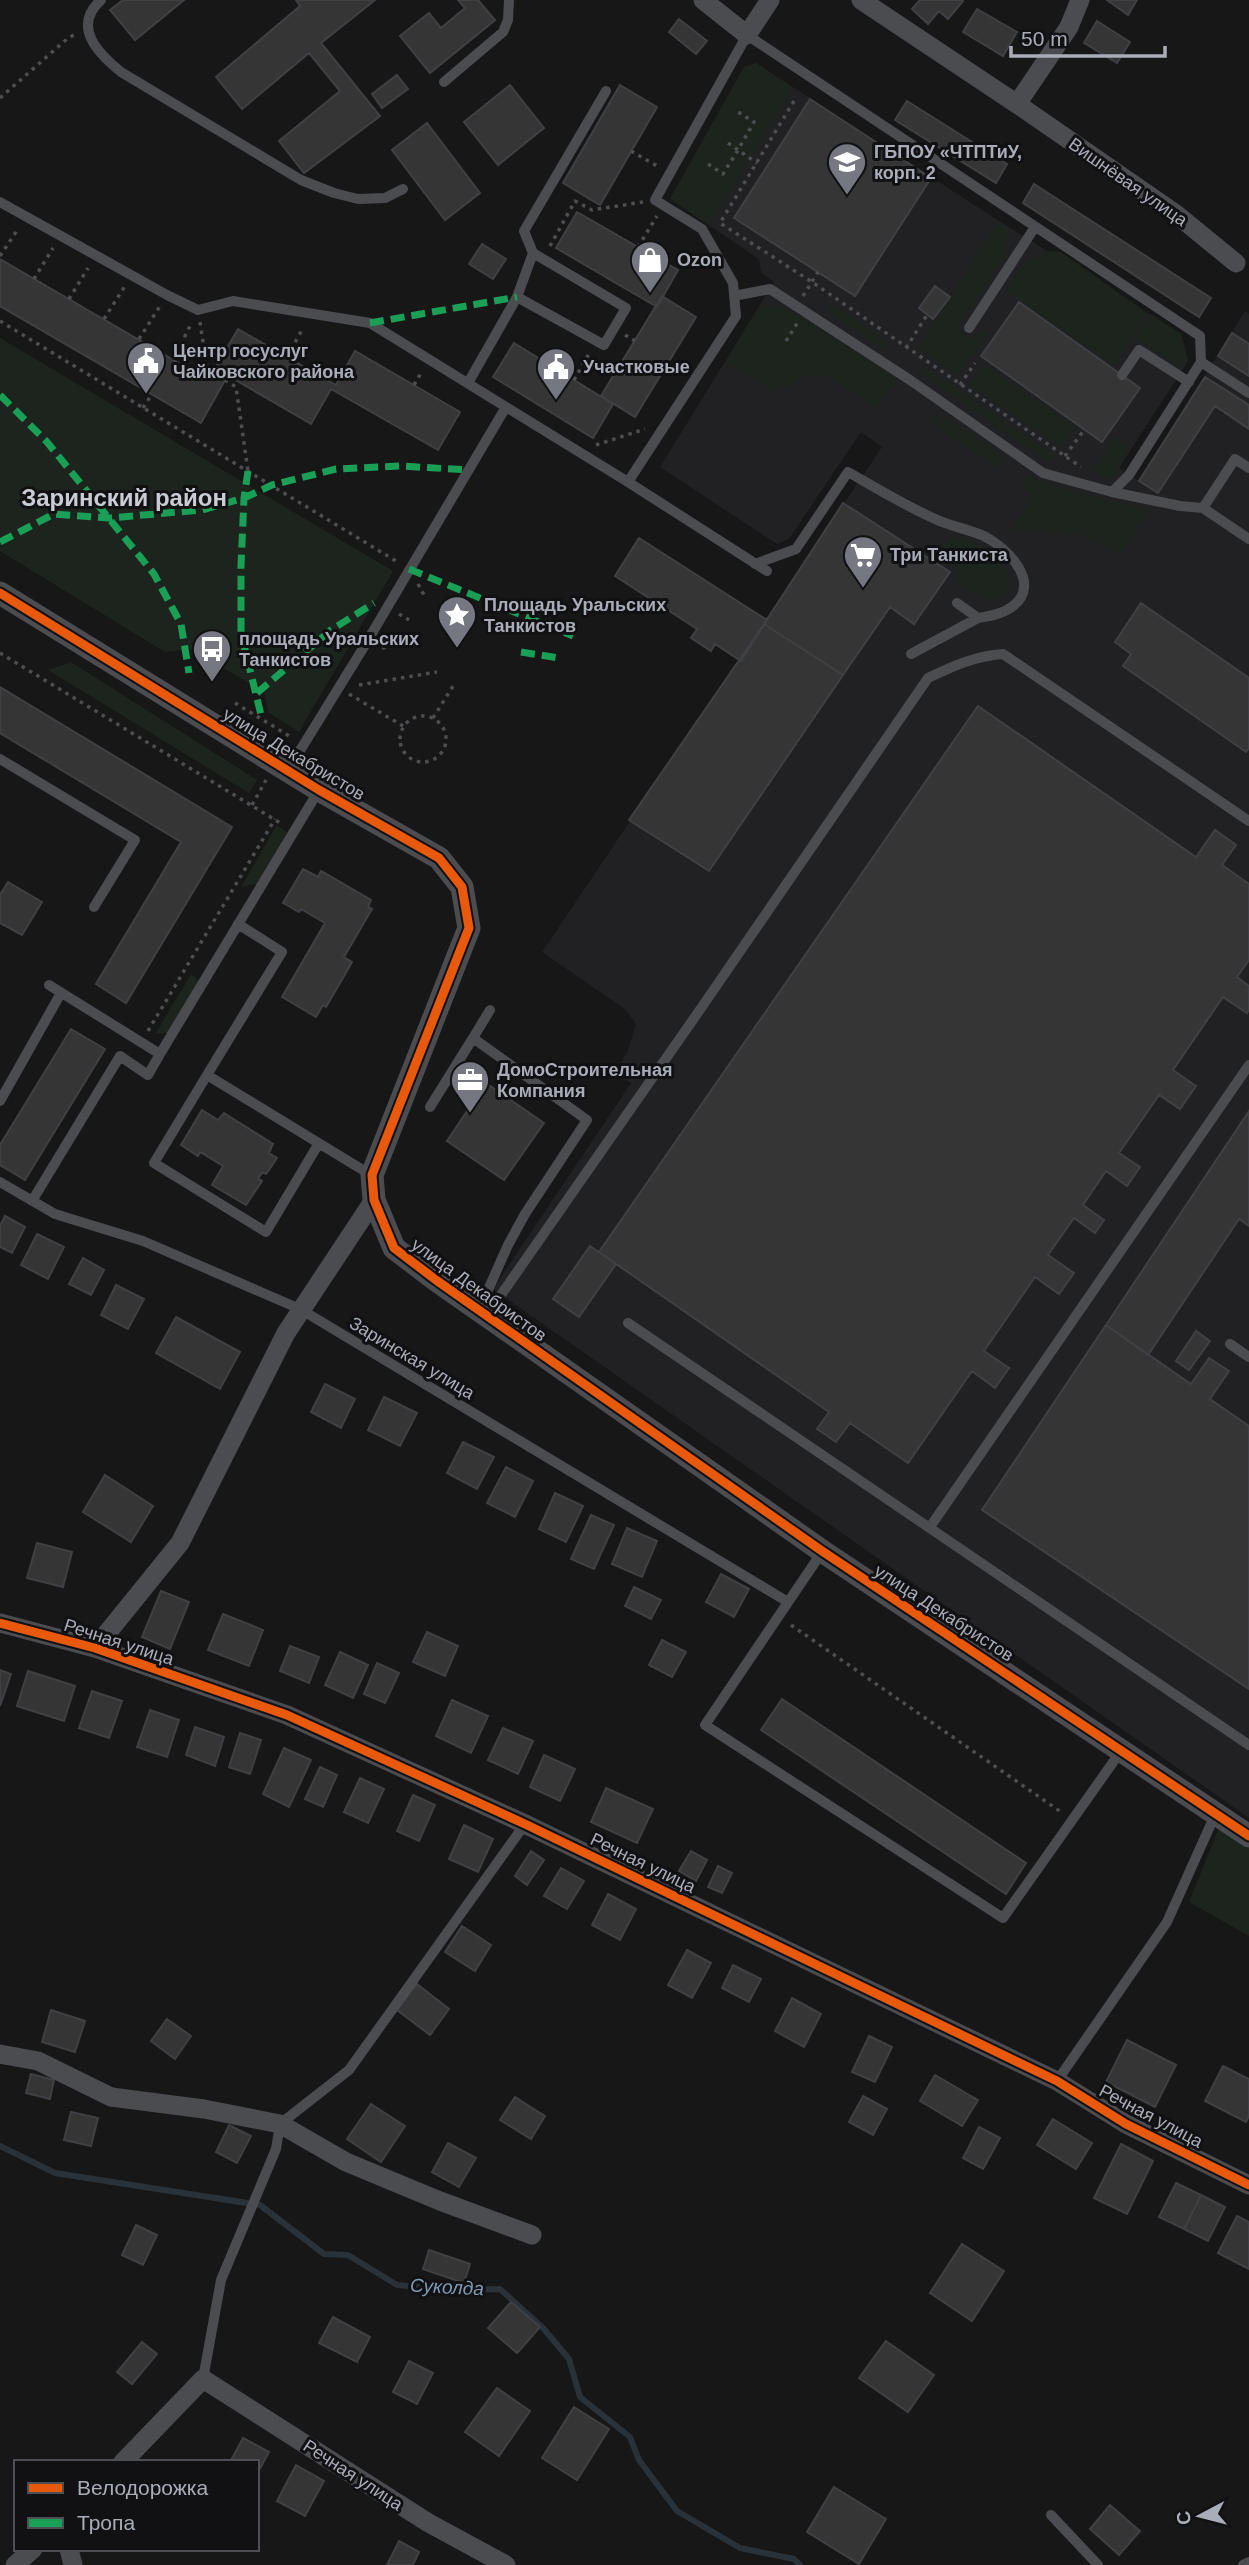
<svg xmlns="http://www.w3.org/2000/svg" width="1249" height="2565" font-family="Arial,sans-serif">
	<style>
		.built { fill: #212123 }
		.green { fill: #1d241e }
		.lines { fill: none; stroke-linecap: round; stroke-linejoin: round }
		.stream { stroke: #2a3239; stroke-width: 6 }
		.building { fill: #353536; stroke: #3f4043; stroke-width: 2 }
		.path { stroke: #4d4e52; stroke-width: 3.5; stroke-dasharray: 3.5 5; stroke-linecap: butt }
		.service { stroke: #4b4c50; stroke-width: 10 }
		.minor { stroke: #4b4c50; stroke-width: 19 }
		.tertiary { stroke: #4b4c50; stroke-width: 23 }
		.quiet { stroke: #1a9f57; stroke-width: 7; stroke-dasharray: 14 7; stroke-linecap: butt }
		.cycleway-casing { stroke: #111113; stroke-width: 13 }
		.cycleway { stroke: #e8590c; stroke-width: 9 }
		.labels { text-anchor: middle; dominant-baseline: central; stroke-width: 6; stroke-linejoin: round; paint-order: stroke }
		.poi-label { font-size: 18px; font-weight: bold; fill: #a8adb8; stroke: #111113; text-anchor: start }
		.street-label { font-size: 18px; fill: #a8adb8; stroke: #111113 }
		.water-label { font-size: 19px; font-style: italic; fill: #7f9bb3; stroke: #111113 }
		.district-label { font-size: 24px; font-weight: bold; fill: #c9ccd4; stroke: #111113 }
	</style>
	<rect width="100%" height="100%" fill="#171717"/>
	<path class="built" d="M756 63 999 221 1181 334 1188 361 1119 468 1139 481 1245 311 1249 314V1818L493 1289 631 1083 614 1073 627 1053 636 1024 625 1009 542 952 882 447 861 432 789 539 777 544 660 467 774 282 761 273 759 259 670 199 744 67Z"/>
	<path class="green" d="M756 63 793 88 710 225 670 199 744 67Z
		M999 221 1008 230 1005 255 956 329 972 341 981 332H989L958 376 918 348Z
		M1053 251 1061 252 1147 313 1114 365 1005 290C1019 269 1029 257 1053 251Z
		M832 303 891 344 886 352 827 311Z
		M764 307H781L793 312 898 379 877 408 827 375 803 376 791 386 771 389 726 361 757 310Z
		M1151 314 1181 334 1188 361 1183 369 1136 338Z
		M0 338 393 571 299 732 268 712 264 692 191 649 165 652 0 551Z
		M983 364 1076 428 1062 448 969 384Z
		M924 366 1055 455 1050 463 919 373Z
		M934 416 946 418 998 452 1003 468H997L925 419Z
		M1115 437 1130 446 1116 469 1119 472 1115 477 1107 479 1094 470Z
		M1029 474 1044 484 1149 510 1121 554 1080 533 1010 531 1034 497 1022 487Z
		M951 539C956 539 963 538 968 540 988 547 1016 570 1010 592 987 604 974 594 955 582L960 571 931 553Z
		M71 662 257 780 249 793 48 670Z
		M277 825 288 833 258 884 241 887Z
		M191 974 199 981 167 1033 155 1034Z
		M1220 1825 1249 1843V1936L1189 1902Z"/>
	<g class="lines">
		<path class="stream" d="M0 2146 55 2173 260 2205 324 2254 348 2255 397 2285 457 2290 500 2289 543 2328 569 2359 580 2397 630 2437 639 2460 677 2511 740 2548 794 2559 800 2565"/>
	</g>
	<path class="building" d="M123 0H184L135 40 110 10Z
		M296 0H375L321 43 380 116 304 173 279 141 340 91 309 53 242 109 216 77 300 6Z
		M458 0H478L495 20 430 73 400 36 429 13 441 28 465 8Z
		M920 0H962L963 1 948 19 939 11 928 24 912 9Z
		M1107 0H1137L1128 15Z
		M977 9 1017 32 1003 56 963 32Z
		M679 19 707 41 696 54 669 32Z
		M1097 21 1130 42 1117 63 1084 43Z
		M397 75 408 89 382 108 372 94Z
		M510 85 544 128 498 165 464 122Z
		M620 85 657 107 600 205 563 183Z
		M810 99 931 178 855 296 734 218Z
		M907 101 1007 164 996 183 895 120Z
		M427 123 480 193 445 220 392 150Z
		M1034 184 1211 298 1199 317 1023 203Z
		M577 212 678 270 657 307 556 248Z
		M482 244 506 259 493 279 469 264Z
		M0 259 208 380 215 368 228 375 201 423 0 306Z
		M935 286 950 297 933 319 919 308Z
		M662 296 696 317 635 417 601 396Z
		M1019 302 1140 388 1102 442 981 356Z
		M238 329 336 385 355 351 460 412 438 450 331 389 311 424 215 368Z
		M1232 333 1249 344V376L1218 356Z
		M514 343 613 404 593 438 493 377Z
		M1205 377 1249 405V429L1215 406 1158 493 1139 481Z
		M843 503 950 572 914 624 890 607 843 675 764 624Z
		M639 538 767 620 741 661 715 644 711 651 691 638 697 629 615 576Z
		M1141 603 1249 678V748L1246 752 1123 666 1131 654 1115 642Z
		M764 624 843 675 709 871 629 820Z
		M0 687 232 827 126 1003 96 984 181 842 0 733Z
		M978 706 1196 857 1215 830 1236 845 1222 865 1249 884V960L1237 977 1249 986V1010L1247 1013 1223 997 1173 1070 1196 1086 1180 1109 1159 1095 1119 1153 1140 1167 1127 1186 1106 1171 1083 1205 1104 1220 1095 1233 1074 1218 1048 1255 1074 1273 1059 1294 1035 1277 984 1351 1009 1368 995 1388 972 1371 908 1463 850 1423 836 1442 817 1429 829 1412 599 1252Z
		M303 869 318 877 321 871 371 900 368 907 372 909 344 957 352 962 326 1007 323 1005 316 1017 282 997 325 923 301 909 299 912 283 903Z
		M8 882 42 902 22 935 0 923V895Z
		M71 1029 105 1049 25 1180 0 1165V1145Z
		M486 1083 544 1123 504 1180 447 1141Z
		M202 1110 218 1120 224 1113 273 1144 269 1153 277 1158 266 1174 263 1172 258 1178 262 1181 246 1205 212 1185 223 1166 200 1152 198 1156 181 1145Z
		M1249 1111V1226L1239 1219 1148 1355 1106 1325Z
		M5 1216 25 1227 12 1253 0 1247V1226Z
		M37 1234 64 1247 48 1279 21 1265Z
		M590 1246 616 1264 579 1317 553 1299Z
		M83 1258 104 1270 91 1295 69 1284Z
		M116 1285 144 1299 128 1329 101 1315Z
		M176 1317 240 1352 220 1389 156 1353Z
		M1106 1325 1191 1384 1209 1358 1229 1371 1210 1399 1249 1426V1689L982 1510Z
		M1196 1331 1210 1341 1189 1370 1176 1361Z
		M325 1384 355 1399 341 1428 311 1412Z
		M384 1397 417 1413 400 1446 368 1430Z
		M463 1442 494 1457 477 1489 447 1473Z
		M506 1467 533 1481 515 1517 487 1503Z
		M105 1475 153 1506 131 1542 83 1512Z
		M555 1493 583 1506 566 1542 539 1529Z
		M591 1515 614 1525 594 1569 571 1559Z
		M627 1528 657 1541 642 1577 612 1564Z
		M37 1543 72 1552 63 1587 27 1578Z
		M721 1574 749 1589 734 1617 706 1602Z
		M634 1587 661 1600 651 1619 625 1606Z
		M161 1591 189 1602 170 1649 142 1637Z
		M223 1614 263 1630 249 1666 208 1650Z
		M427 1632 458 1646 445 1676 413 1662Z
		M662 1640 686 1652 672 1677 649 1665Z
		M290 1646 319 1657 309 1683 280 1671Z
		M340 1652 368 1665 353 1698 325 1685Z
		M377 1663 399 1673 385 1703 364 1694Z
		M0 1670 11 1674 0 1706Z
		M28 1671 75 1686 64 1721 17 1706Z
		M92 1691 122 1701 109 1738 79 1728Z
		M782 1699 1026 1863 1006 1894 761 1730Z
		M452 1700 488 1716 471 1753 436 1736Z
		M150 1710 179 1720 167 1757 137 1747Z
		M195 1727 224 1737 215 1766 186 1755Z
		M503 1728 533 1741 518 1774 488 1760Z
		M240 1733 261 1740 250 1774 229 1767Z
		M284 1748 311 1760 289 1807 263 1794Z
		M544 1755 575 1769 560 1801 530 1787Z
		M320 1767 337 1775 323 1807 305 1799Z
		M360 1778 384 1789 368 1823 344 1812Z
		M606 1788 653 1809 637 1843 591 1822Z
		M413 1795 435 1805 419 1841 397 1831Z
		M464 1825 493 1839 478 1872 449 1859Z
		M531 1851 544 1860 527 1885 515 1876Z
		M691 1851 707 1860 696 1881 679 1871Z
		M718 1866 732 1873 722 1893 708 1887Z
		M561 1868 584 1881 567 1909 544 1896Z
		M608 1894 636 1909 620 1940 592 1925Z
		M462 1926 491 1945 475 1971 445 1952Z
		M687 1950 711 1963 692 1998 668 1985Z
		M733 1965 761 1979 749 2002 722 1988Z
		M417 1984 449 2009 430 2035 397 2010Z
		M792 1998 821 2014 804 2047 775 2031Z
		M51 2010 85 2021 75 2052 42 2042Z
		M167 2019 191 2036 175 2059 151 2041Z
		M869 2036 892 2047 875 2082 852 2072Z
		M1127 2040 1176 2065 1155 2107 1106 2082Z
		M1223 2066 1249 2079V2116L1246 2122 1205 2101Z
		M31 2074 54 2080 50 2099 26 2093Z
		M935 2075 978 2100 962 2126 920 2101Z
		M863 2096 887 2109 873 2135 849 2122Z
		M515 2097 545 2116 531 2139 500 2120Z
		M371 2104 405 2126 381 2162 347 2139Z
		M71 2112 98 2118 91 2146 64 2140Z
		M1053 2119 1092 2143 1076 2169 1037 2145Z
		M229 2125 251 2136 237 2163 216 2152Z
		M979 2127 1000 2138 983 2169 963 2158Z
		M448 2143 476 2158 459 2187 432 2172Z
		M1121 2144 1153 2161 1127 2214 1094 2198Z
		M1176 2183 1201 2195 1184 2229 1159 2217Z
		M1201 2195 1225 2207 1208 2241 1184 2229Z
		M1237 2216 1249 2222V2269L1218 2253Z
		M136 2225 157 2235 143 2265 122 2255Z
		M962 2244 1004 2271 972 2321 930 2293Z
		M429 2250 470 2264 464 2283 423 2269Z
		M511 2302 540 2327 517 2353 488 2328Z
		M333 2317 370 2337 357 2362 319 2343Z
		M886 2341 934 2375 908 2412 859 2378Z
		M142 2342 157 2354 132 2384 117 2372Z
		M409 2361 433 2373 417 2404 393 2392Z
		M497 2388 530 2411 499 2456 465 2432Z
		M574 2407 609 2429 577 2480 542 2458Z
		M243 2438 269 2452 257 2474V2462H230Z
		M296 2465 324 2481 305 2516 277 2501Z
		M834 2487 886 2519 859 2564 807 2532Z
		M1110 2505 1140 2531 1119 2555 1090 2529Z
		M399 2541 419 2552 413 2565H387Z"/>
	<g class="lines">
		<path class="path" d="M0 98 68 38 76 34
			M794 101 720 223 812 282 1081 467
			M728 143 738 150 754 122 738 112
			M631 151 659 167
			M708 164 723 174 738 150 757 163
			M550 246 575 201 592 210 643 202
			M638 247 657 216
			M0 256 18 229
			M34 279 53 248
			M803 296 818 272
			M69 299 88 268
			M104 319 125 286
			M0 321 396 561
			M200 322 207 368 236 387 248 471
			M625 335 635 341
			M139 339 160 306
			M786 341 798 322
			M906 348 927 315
			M287 357 303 328
			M173 360 191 324
			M574 380 590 352
			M414 385 421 373
			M960 385 975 363
			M143 408 152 394
			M596 445 645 429
			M1065 456 1084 430
			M418 584 424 595
			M399 614 409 620
			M382 648 394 646
			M0 653 282 824
			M359 685 437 672
			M349 694 403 726
			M235 703 291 737
			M400 739a23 23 0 1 1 46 0a23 23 0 1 1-46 0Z
			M433 718 455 683
			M252 805 266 780
			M148 1031 275 819
			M791 1625 1061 1812"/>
		<path class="service" d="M101 0C71 27 99 54 121 72L301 180 334 193 358 199 385 198 403 189
			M444 82 503 32 508 20 509 0
			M0 202 167 295 198 310 233 301 370 323 506 407 362 650 288 770
			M517 297 604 345 626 308 533 253
			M969 328 1035 227
			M1201 362 1249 393
			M1122 375 1139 350 1189 382
			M468 383 517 297 533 253 524 231 606 91
			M506 407 628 482 736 316 733 283 702 229 655 200 747 35 1200 336 1201 362 1129 475 1112 492 1043 473 910 380 770 289 734 296
			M628 482 767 571
			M1112 492 1180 506 1203 508 1249 539
			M1203 508 1235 459 1249 468
			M755 564 796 549 848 472C876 488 904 505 933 518 949 526 968 529 984 536 1006 547 1043 583 1013 606 1003 614 990 616 978 618L957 603
			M911 654 978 618
			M0 759 135 840 94 907
			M238 924 282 952 207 1075 371 1175
			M49 985 160 1054 319 790
			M473 1038 490 1010
			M207 1075 154 1163 266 1232 319 1143
			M0 1101 61 993
			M430 1107 473 1038 587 1120 525 1214 508 1245 479 1310
			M0 1182 55 1214 143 1241 300 1309 788 1602
			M32 1201 120 1056 148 1075 160 1054
			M487 1315 697 1014 928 678C953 666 975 656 1003 654L1249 821
			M628 1323 1249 1745
			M1230 1344 1249 1357
			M930 1527 1249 1065
			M822 1552 705 1725 1003 1918 1121 1751
			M1057 2081 1167 1922 1215 1815
			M203 2379 221 2280 276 2149 280 2124 349 2070 525 1824
			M1051 2515 1098 2565
			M1243 2565 1249 2562"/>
		<path class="minor" d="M703 0 747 35 770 0
			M861 0 1017 104
			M1080 0 1069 27 1017 104 1176 214 1236 263
			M0 1623 95 1648 287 1715 525 1824 1057 2081 1126 2124 1249 2185
			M95 1648 180 1543 286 1333 374 1200
			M0 2054 38 2061 111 2097 204 2109 280 2124 346 2162 440 2201 532 2235
			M123 2462 203 2379 427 2522 506 2565
			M69 2549 73 2565
			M15 2565 33 2549"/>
		<path class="tertiary" d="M0 593 319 790 439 858 462 887 469 928 372 1175 374 1200 394 1248 436 1280 822 1551 1249 1836"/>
		<path class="quiet" d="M370 323 517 297
			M0 395 47 442 154 574 181 624 189 673
			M248 471 244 498 241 566V633L262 719
			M0 542 54 514 109 518 202 510 244 498 272 485 336 469 400 466 469 470
			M409 569 573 636
			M521 652 559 658
			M257 693 331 630 374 603"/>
		<g class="cycleway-casing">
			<path id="cycleway" d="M0 593 319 790 439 858 462 887 469 928 372 1175 374 1200 394 1248 436 1280 822 1551 1249 1836
				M0 1623 95 1648 287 1715 525 1824 1057 2081 1126 2124 1249 2185"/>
		</g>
		<use href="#cycleway" class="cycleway"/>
	</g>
	<defs>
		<g id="university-pin" transform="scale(2.0125)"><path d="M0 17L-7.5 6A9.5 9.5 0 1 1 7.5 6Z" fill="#757880" stroke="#111113"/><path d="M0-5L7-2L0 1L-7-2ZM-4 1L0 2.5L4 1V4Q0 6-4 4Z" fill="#fff"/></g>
		<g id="shop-pin" transform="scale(2.0125)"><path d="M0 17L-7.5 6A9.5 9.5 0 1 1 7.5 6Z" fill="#757880" stroke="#111113"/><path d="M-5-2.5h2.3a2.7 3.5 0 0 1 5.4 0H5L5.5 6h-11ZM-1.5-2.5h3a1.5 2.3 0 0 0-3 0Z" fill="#fff"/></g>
		<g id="civic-pin" transform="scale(2.0125)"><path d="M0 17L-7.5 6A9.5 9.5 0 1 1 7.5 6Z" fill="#757880" stroke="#111113"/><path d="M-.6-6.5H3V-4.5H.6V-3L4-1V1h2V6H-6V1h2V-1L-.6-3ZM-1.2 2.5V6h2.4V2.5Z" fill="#fff"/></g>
		<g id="supermarket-pin" transform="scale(2.0125)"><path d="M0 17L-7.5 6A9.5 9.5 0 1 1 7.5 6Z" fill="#757880" stroke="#111113"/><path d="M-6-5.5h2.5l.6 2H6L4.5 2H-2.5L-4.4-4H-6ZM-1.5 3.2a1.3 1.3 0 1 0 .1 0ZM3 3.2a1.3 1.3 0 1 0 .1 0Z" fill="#fff"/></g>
		<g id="sight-pin" transform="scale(2.0125)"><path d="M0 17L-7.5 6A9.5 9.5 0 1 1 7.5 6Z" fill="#757880" stroke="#111113"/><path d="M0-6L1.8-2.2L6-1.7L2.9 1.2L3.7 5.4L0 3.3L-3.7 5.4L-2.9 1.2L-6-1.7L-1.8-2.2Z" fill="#fff"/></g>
		<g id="bus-pin" transform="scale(2.0125)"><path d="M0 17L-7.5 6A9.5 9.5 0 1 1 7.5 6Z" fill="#757880" stroke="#111113"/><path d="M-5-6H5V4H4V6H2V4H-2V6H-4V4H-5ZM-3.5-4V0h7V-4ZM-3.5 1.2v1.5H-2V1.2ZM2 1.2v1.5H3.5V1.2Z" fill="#fff"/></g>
		<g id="office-pin" transform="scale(2.0125)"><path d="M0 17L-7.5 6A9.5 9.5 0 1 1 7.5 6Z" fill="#757880" stroke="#111113"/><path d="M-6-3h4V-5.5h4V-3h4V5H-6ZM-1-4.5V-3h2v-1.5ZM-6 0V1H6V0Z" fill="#fff"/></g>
	</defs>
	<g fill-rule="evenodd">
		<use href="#university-pin" x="847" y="162"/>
		<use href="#shop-pin" x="650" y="260"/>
		<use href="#civic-pin" x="146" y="361"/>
		<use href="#civic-pin" x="556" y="367"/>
		<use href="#supermarket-pin" x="863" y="555"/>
		<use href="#sight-pin" x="457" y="615"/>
		<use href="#bus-pin" x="212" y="649"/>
		<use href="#office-pin" x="470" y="1080"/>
	</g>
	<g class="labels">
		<g class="poi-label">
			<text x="874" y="152">ГБПОУ «ЧТПТиУ,<tspan x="874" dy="21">корп. 2</tspan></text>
			<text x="677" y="260">Ozon</text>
			<text x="173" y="351">Центр госуслуг<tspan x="173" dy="21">Чайковского района</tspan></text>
			<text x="583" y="367">Участковые</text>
			<text x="890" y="555">Три Танкиста</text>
			<text x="484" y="605">Площадь Уральских<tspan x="484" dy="21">Танкистов</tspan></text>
			<text x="239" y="639">площадь Уральских<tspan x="239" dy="21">Танкистов</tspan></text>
			<text x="497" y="1070">ДомоСтроительная<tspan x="497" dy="21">Компания</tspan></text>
		</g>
		<g class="street-label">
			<text transform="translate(1128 182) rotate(35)">Вишнёвая улица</text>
			<text transform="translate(294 754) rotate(31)">улица Декабристов</text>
			<text transform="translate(479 1290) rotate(36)">улица Декабристов</text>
			<text transform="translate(412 1358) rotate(31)">Заринская улица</text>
			<text transform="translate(944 1613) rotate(33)">улица Декабристов</text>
			<text transform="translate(119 1642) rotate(18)">Речная улица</text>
			<text transform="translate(643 1863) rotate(26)">Речная улица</text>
			<text transform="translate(1151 2116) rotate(28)">Речная улица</text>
			<text transform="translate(353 2475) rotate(33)">Речная улица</text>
		</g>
		<g class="water-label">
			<text transform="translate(447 2287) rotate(3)">Суколда</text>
		</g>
		<g class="district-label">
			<text x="124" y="497">Заринский район</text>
		</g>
	</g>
	<rect x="14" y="2460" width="245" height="91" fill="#111113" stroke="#4d4f55" stroke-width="2"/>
	<rect x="28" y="2483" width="35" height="10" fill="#e8590c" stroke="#4d4f55" stroke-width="2"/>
	<text x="77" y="2495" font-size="21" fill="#a8adb8">Велодорожка</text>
	<rect x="28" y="2518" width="35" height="10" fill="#1a9f57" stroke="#4d4f55" stroke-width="2"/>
	<text x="77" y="2530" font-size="21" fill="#a8adb8">Тропа</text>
	<g transform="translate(1200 2516) rotate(263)" stroke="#111113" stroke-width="5" paint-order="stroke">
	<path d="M0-5L12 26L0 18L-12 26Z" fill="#a8adb8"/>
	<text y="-10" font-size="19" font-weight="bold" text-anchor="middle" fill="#a8adb8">С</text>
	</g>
	<path d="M1011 46v10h154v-10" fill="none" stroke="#a8adb8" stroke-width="3.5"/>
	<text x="1021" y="46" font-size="21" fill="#a8adb8" stroke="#111113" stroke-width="5" paint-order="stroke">50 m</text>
</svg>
